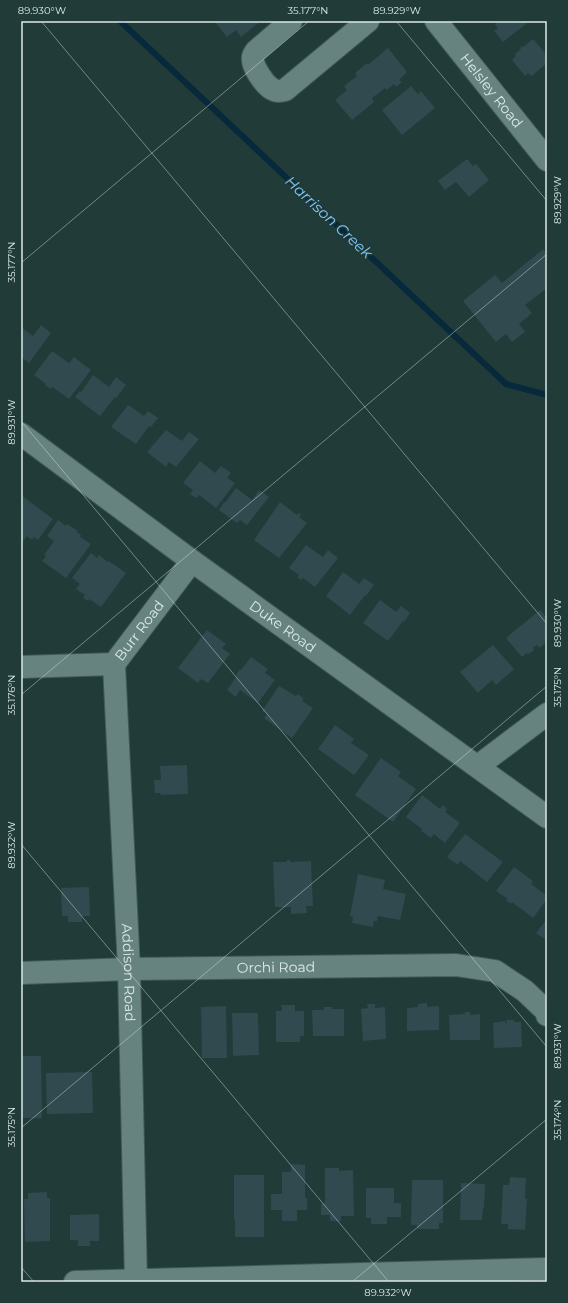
<svg xmlns="http://www.w3.org/2000/svg" width="568" height="1303" font-family="Montserrat,sans-serif">
	<style>
		.lines { fill: none; stroke-linecap: round; stroke-linejoin: round }
		.stream { stroke: #08283c; stroke-width: 6 }
		.building { fill: #304a50 }
		.minor-casing { stroke: #425a57; stroke-width: 24 }
		.minor { stroke: #678380; stroke-width: 22 }
		.ticks { fill: none; stroke: #dae9e7; stroke-width: 1; stroke-opacity: 0.45 }
		.labels { text-anchor: middle; dominant-baseline: central; stroke-width: 3; stroke-linejoin: round; paint-order: stroke }
		.street-label { font-size: 14px; fill: #dae9e7; stroke: #203b38 }
		.water-label { font-size: 15px; font-style: italic; fill: #84c8f6; stroke: #203b38 }
		.neatline { fill: none; stroke: #dae9e7; stroke-width: 1.5 }
		.ticks-label { font-size: 10px; text-anchor: middle; fill: #dae9e7 }
	</style>
	<rect width="100%" height="100%" fill="#203b38"/>
	<g class="lines">
		<path class="stream" d="M120 21 506 384 547 395"/>
	</g>
	<path class="building" d="M214 21H261L241 37 236 30 227 37Z
		M496 21H530L503 42 494 31 498 28 495 24 497 23Z
		M533 39 547 55V63L533 75 531 76 528 73 525 76 512 60 516 56 515 54 521 49 520 48 522 46 523 47Z
		M388 48 407 72 399 80 402 82 396 87 394 84 387 90 385 88 372 98 374 102 352 120 335 100 347 90 344 86 357 76 355 73 367 63 368 65Z
		M411 86 418 94 421 91 435 108 402 135 382 110Z
		M467 159 473 166 476 164 489 180 469 197 456 182 445 190 438 181Z
		M543 249 547 254V288L525 305 532 313 519 324 525 332 512 342 506 334 496 342 463 301 495 275 502 283Z
		M41 325 51 333 29 363 21 357V327L33 336Z
		M52 351 69 363 74 357 91 370 69 399 52 387 50 389 45 385 46 384 34 375Z
		M93 375 109 387 116 377 126 385 116 398 115 397 100 416 75 397 80 391 81 392Z
		M128 405 144 416 148 411 158 418 151 427 149 426 136 444 111 427Z
		M166 430 182 441 189 432 199 439 176 467 169 462 166 467 147 452Z
		M200 461 215 473 221 466 231 473 227 478 235 483 216 508 199 495 196 498 190 494 193 490 183 483Z
		M236 488 252 500 259 490 269 497 247 525 240 520 237 523 219 510 224 502 225 503Z
		M21 495 53 519 38 540 34 537 32 540 27 536 23 541 21 539Z
		M280 502 297 515 299 513 301 515 299 517 307 523 279 558 254 540Z
		M58 520 66 526 67 524 78 531 77 532 81 535 80 537 91 544 66 578 42 561 46 556 44 555 54 541 47 536Z
		M306 545 323 557 328 550 338 558 315 587 303 578 301 580 297 577 299 575 289 568Z
		M91 553 97 558 99 555 108 562 109 561 126 573 101 607 89 599 88 601 83 598 85 595 76 589 80 584 72 578Z
		M343 572 359 584 364 578 374 585 366 596 365 595 350 615 326 596Z
		M380 600 396 612 401 606 410 613 404 622 403 621 388 641 363 623Z
		M540 610 547 618V641L540 648 537 645 533 648 534 650 528 654 527 653 522 657 506 638Z
		M207 630 226 644 222 648 230 654 208 683 201 679 198 683 178 668Z
		M493 645 514 669 496 685 492 680 478 693 460 672Z
		M251 657 268 669 265 673 275 680 258 703 240 690 236 697 227 690 237 676 236 675 240 669 241 670Z
		M279 686 296 696 298 694 304 699 302 701 313 708 292 738 264 718 267 714 262 711Z
		M335 725 354 739 351 743 369 755 354 775 318 749Z
		M381 758 401 772 398 776 416 789 393 822 355 795Z
		M187 765 188 794 161 795 160 793H155L154 780H161L160 766Z
		M422 795 440 809 443 805 447 809 445 812 460 823 445 843 434 834 431 838 421 831 422 829 406 817Z
		M465 834 503 862 487 882 460 861 458 865 447 857Z
		M287 860H290V862L311 861 313 906H306L307 913 291 914V907H275L273 862H287Z
		M514 867 533 881 531 884 547 896V899L533 918 512 902 511 904 506 900 508 899 496 891Z
		M358 874 385 880 383 889 406 894 400 920 378 916 377 921H374L373 927 352 923 353 917 350 916Z
		M89 887 90 916H82V922H68V916H62L61 888Z
		M547 919V941L536 933Z
		M427 1003V1007L439 1006V1030L407 1031V1008L418 1007V1004Z
		M367 1004H375V1008L385 1007 386 1039 363 1041 361 1009 368 1008Z
		M281 1005H295V1011H304V1036H300V1042H276V1011H282Z
		M226 1006 227 1058H202L201 1007Z
		M324 1007H332V1009H344V1036H313L312 1010H324Z
		M465 1012H470V1015L480 1014V1040H450L449 1015 465 1014Z
		M232 1013H258L259 1055 233 1056Z
		M506 1020H514V1022H521L522 1047 494 1048 493 1023 505 1021V1023H507Z
		M21 1056H41L42 1118H21Z
		M92 1072 93 1113 47 1114 46 1073Z
		M291 1164 305 1165V1198H307V1210H297V1221H282V1210H271V1194H282V1172H291Z
		M325 1168H339V1171L353 1170 354 1216H341V1221H330V1215H321V1204L325 1203Z
		M234 1175H264V1237H235V1219H234Z
		M510 1177 526 1178 525 1199H527L525 1230 508 1229V1224H501L503 1185H509Z
		M412 1180H443V1223H439V1229H417V1225H411Z
		M461 1183 485 1184 484 1208H483L482 1220H460Z
		M366 1188H394V1203H401V1217H387V1224H371V1218H366Z
		M47 1192V1198H50V1241L25 1242 24 1199H28V1193Z
		M99 1214V1241H90V1246H78V1240H70V1215Z"/>
	<g class="lines">
		<g class="minor-casing">
			<g id="minor">
				<path d="M291 21 256 51C255 53 253 55 253 57 251 66 265 85 272 89 277 92 280 91 285 90L368 21"/>
				<path id="s1" d="M436 21 547 160"/>
				<path id="s2" d="M21 434 192 561 547 817"/>
				<path id="s3" d="M114 664 129 969 136 1282"/>
				<path id="s4" d="M21 667 114 664 192 561"/>
				<path d="M478 766 547 714"/>
				<path id="s5" d="M21 973 129 969 456 965 495 971 525 991 546 1011 547 1015"/>
				<path d="M75 1282 547 1269"/>
			</g>
		</g>
		<use href="#minor" class="minor"/>
	</g>
	<path class="ticks" d="M41 21 547 624M396 21 547 201M21 263 309 21M21 421 547 1047M21 695 547 254M21 844 389 1282M21 1128 547 686M21 1267 34 1282M352 1282 547 1119"/>
	<g class="labels">
		<g class="street-label">
			<text stroke="none"><textPath href="#s1" startOffset="89">Helsley Road</textPath></text>
			<text stroke="none"><textPath href="#s2" startOffset="325">Duke Road</textPath></text>
			<text stroke="none"><textPath href="#s4" startOffset="135">Burr Road</textPath></text>
			<text stroke="none"><textPath href="#s5" startOffset="255">Orchi Road</textPath></text>
			<text stroke="none"><textPath href="#s3" startOffset="309">Addison Road</textPath></text>
		</g>
		<g class="water-label">
			<text transform="translate(329 217) rotate(43)">Harrison Creek</text>
		</g>
	</g>
	<rect width="568" height="1303" fill="none" stroke="#203b38" stroke-width="44"/>
	<rect x="22" y="22" width="524" height="1259" class="neatline"/>
	<g class="ticks-label">
		<text x="42" y="14">89.930°W</text>
		<text x="308" y="14">35.177°N</text>
		<text x="397" y="14">89.929°W</text>
		<text transform="translate(557 200) rotate(-90)" y="4">89.929°W</text>
		<text transform="translate(11 262) rotate(-90)" y="4">35.177°N</text>
		<text transform="translate(11 422) rotate(-90)" y="4">89.931°W</text>
		<text transform="translate(557 623) rotate(-90)" y="4">89.930°W</text>
		<text transform="translate(557 687) rotate(-90)" y="4">35.175°N</text>
		<text transform="translate(11 695) rotate(-90)" y="4">35.176°N</text>
		<text transform="translate(11 845) rotate(-90)" y="4">89.932°W</text>
		<text transform="translate(557 1046) rotate(-90)" y="4">89.931°W</text>
		<text transform="translate(557 1120) rotate(-90)" y="4">35.174°N</text>
		<text transform="translate(11 1127) rotate(-90)" y="4">35.175°N</text>
		<text x="388" y="1296">89.932°W</text>
	</g>
</svg>
